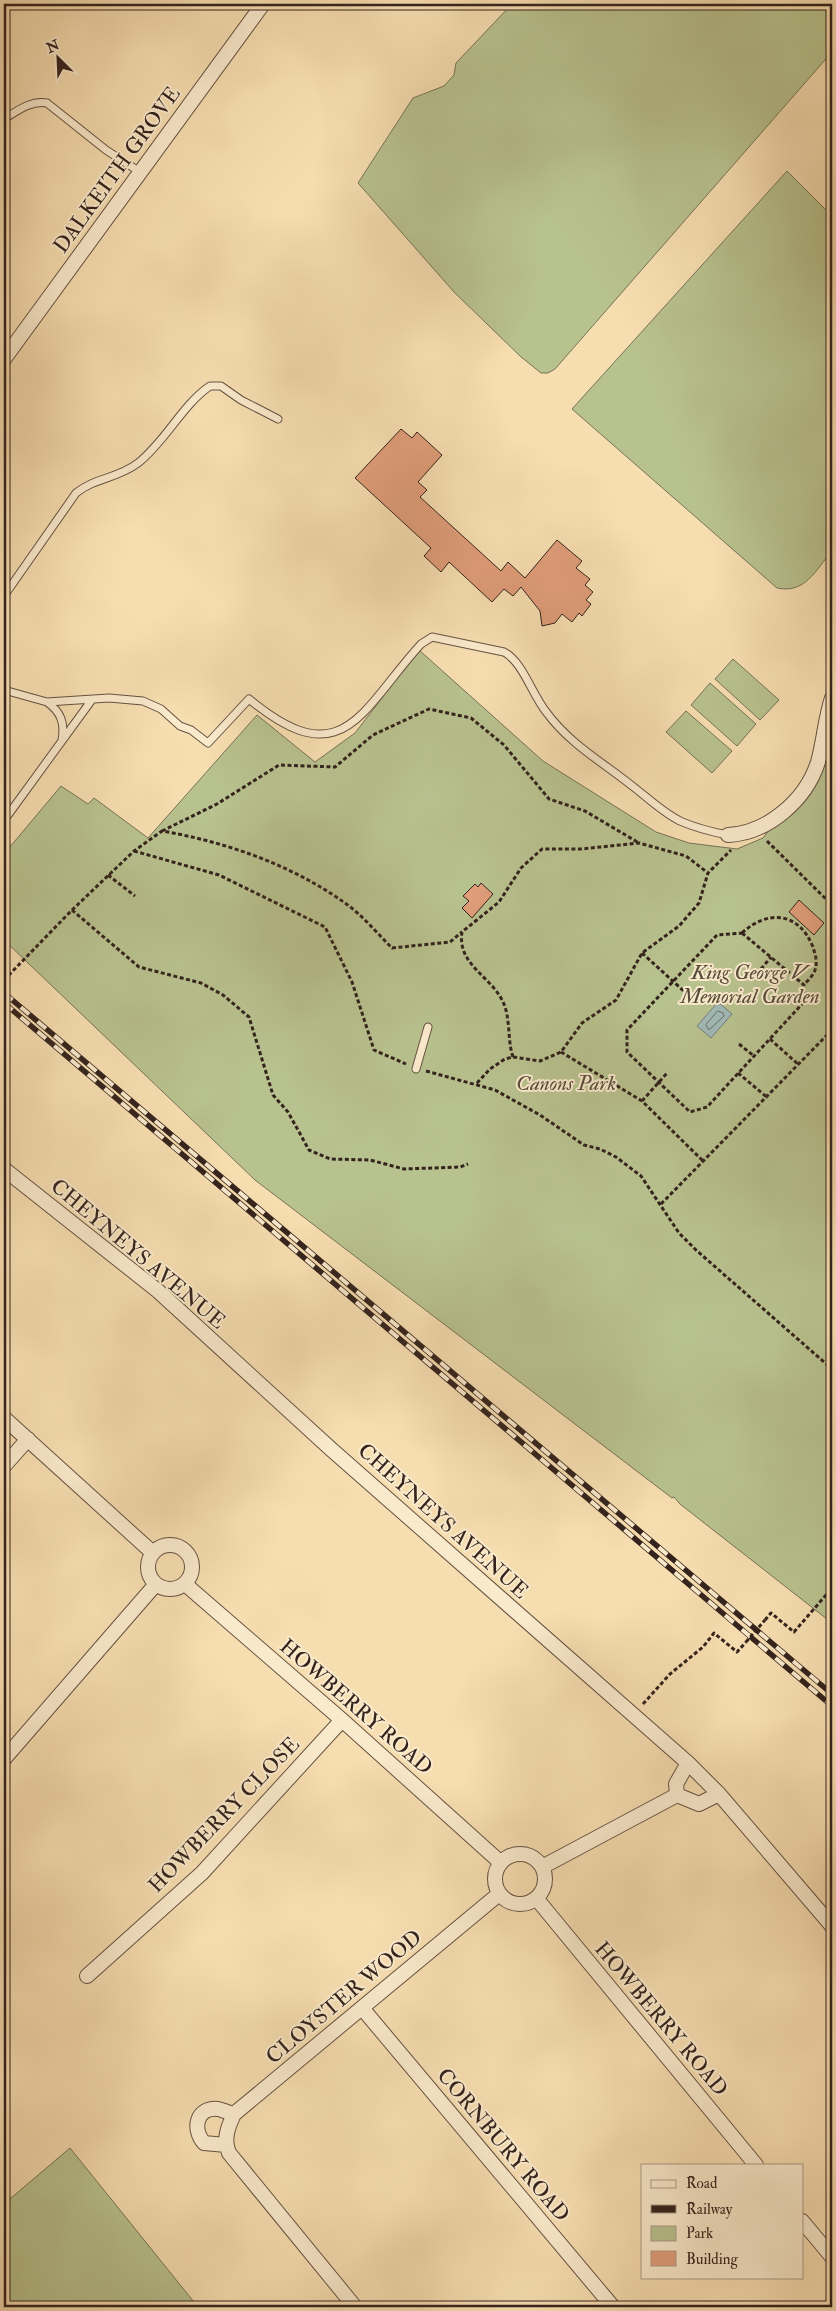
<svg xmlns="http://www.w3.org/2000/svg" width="836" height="2311" font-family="'IM FELL Double Pica',serif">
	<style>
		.green { fill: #b8c28f; stroke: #767256 }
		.water { fill: #a1b9b6; stroke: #757d79 }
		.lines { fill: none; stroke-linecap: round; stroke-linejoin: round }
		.shore { stroke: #6a6e6a; stroke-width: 1 }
		.building { fill: #df9d79; stroke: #34231d }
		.lane-casing { stroke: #655242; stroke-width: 9 }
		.street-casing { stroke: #655242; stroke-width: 16 }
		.path { stroke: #34231d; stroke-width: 3; stroke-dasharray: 4 2.5; stroke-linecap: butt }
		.lane { stroke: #faeacc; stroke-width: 7 }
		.street { stroke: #faeacc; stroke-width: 14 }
		.rail-casing { stroke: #34231d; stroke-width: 5.5 }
		.rail { stroke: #faeacc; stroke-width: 4; stroke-dasharray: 11; stroke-linecap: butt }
		.path-bridge { stroke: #34231d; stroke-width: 3; stroke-dasharray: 4 2.5; stroke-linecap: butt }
		.labels { text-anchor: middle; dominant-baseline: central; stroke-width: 4; stroke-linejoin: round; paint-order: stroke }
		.street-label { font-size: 21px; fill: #34231d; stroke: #faeacc }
		.park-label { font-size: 21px; font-style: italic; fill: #554b3a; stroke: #faeacc }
	</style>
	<rect width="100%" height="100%" fill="#f7deb1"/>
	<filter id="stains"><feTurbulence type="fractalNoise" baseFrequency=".004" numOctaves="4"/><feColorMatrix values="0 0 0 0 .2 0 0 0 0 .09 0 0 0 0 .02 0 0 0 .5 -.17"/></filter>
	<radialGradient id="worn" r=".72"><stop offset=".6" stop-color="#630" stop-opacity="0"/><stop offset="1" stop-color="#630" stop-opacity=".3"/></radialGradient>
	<path class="green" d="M512 4H832V52L555 369 548 373H541L520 356 454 292 358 183 413 98 444 86 454 75 456 63Z
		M787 171 832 216V551C815 571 805 594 777 588L572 409Z
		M419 650 543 761 656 832 689 843 737 849 763 838 770 829 782 821 832 726V1623L680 1504 674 1497 672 1498 255 1180 4 940V854L61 786 88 804 94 798 148 838 257 715 315 762 355 733Z
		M733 659 779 700 760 720 715 679Z
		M710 683 756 724 737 746 691 705Z
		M686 711 732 751 712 773 666 732Z
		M70 2148 198 2307H4V2204Z"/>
	<path class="water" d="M718 1002 732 1014 711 1038 697 1026Z"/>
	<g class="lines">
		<path class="shore" d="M718 1011 723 1013 724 1016 709 1030 706 1025Z"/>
	</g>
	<path class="building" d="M401 429 412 438 417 432 442 455 418 482 427 490 420 497 501 571 508 562 525 578 557 540 582 561 576 568 590 579 585 585 593 592 586 600 591 604 582 616 579 613 572 622 562 614 555 623 542 626 540 611 521 587 513 596 504 589 492 602 449 562 441 572 424 556 431 548 355 478Z
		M481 883 493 894 472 918 462 908 469 901 463 896 475 884 478 887Z
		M799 900 824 923 814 935 789 912Z"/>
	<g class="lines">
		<g class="lane-casing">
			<path id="lane" d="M4 119C17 111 31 100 47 103L106 150 140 172
				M4 596 76 493C96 477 117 479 138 463 165 442 183 404 210 386H221L241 400 278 419
				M4 690 47 702 109 698 143 701 161 709 180 726 191 730 208 743 249 699C343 777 361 710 421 644L432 637 504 652C523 662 532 695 547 713 569 743 602 762 631 785 647 797 662 812 680 821 696 828 712 832 728 835
				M47 702C61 712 65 723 62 740
				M4 817 8 815 91 701
				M416 1069 428 1027"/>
		</g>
		<g class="street-casing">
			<path id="street" d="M4 359 263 4
				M728 835C768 833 806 800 818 762 824 741 825 719 832 698
				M4 1169 158 1291 332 1450 688 1763 719 1794 832 1926
				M4 1418 153 1553
				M4 1466 28 1439
				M148 1567a22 22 0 1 1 44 0a22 22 0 1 1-44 0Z
				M185 1584 342 1720 500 1862
				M4 1759 156 1584
				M688 1763 676 1784 677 1795 699 1804 719 1794
				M495 1879a25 25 0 1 1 50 0a25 25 0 1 1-50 0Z
				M542 1867 677 1795
				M536 1898 756 2165
				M87 1976 202 1873 342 1720
				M362 2008 613 2307
				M226 2145 204 2143C192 2129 196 2107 218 2109 223 2110 229 2113 234 2114
				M802 2221 832 2257
				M355 2307 229 2153C223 2139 228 2127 234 2114L499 1894"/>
		</g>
		<path class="path" d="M162 831 217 804 279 765 335 767 373 735 429 709 471 718 504 745 549 799 585 811 639 843
			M767 841 832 905
			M134 851 219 875 325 927 352 982 374 1050 406 1064
			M108 875 135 896
			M72 910 139 967 201 983 223 995 249 1017 273 1095 288 1112 309 1150 330 1159 370 1160 404 1169 460 1167 468 1164
			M742 933 804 985 803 1003 707 1107 690 1112 627 1052V1030L717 935Z
			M742 933C768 909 799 912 813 947 815 954 818 962 815 970 814 975 807 981 804 985
			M642 953 687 994
			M761 969 771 957
			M4 980 72 910 134 851 162 831C226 842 292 865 345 903 362 915 377 933 392 948L450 942 462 932
			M770 1039 799 1065
			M739 1044 754 1056
			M561 1052 642 1101 703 1161
			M513 1057C507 1040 511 1016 502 1000 490 976 457 964 462 932L499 902 521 868 542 849H581L639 843 686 856 708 873
			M426 1071 495 1090 540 1115 584 1145 600 1149 616 1157 641 1176 679 1233 696 1250 832 1369
			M738 1073 768 1098
			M477 1083 490 1069 505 1059 513 1057 540 1061 561 1052 582 1023 616 1000 642 953 679 926 699 903 708 873 731 850
			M642 1101 668 1072
			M661 1204 832 1030
			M765 1620 771 1613 794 1632 826 1595H832
			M643 1704 670 1674 703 1647 714 1633 737 1652 746 1642"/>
		<use href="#lane" class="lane"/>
		<use href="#street" class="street"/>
		<g class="rail-casing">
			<path id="rail" d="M4 993 832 1694
				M4 1003 832 1706"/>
		</g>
		<use href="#rail" class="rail"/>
		<path class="path-bridge" d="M746 1642 765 1620"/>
	</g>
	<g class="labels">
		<g class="street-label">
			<text transform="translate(117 170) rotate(-54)">DALKEITH GROVE</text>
			<text transform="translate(138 1254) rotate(40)">CHEYNEYS AVENUE</text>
			<text transform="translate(443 1521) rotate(42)">CHEYNEYS AVENUE</text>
			<text transform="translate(356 1707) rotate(41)">HOWBERRY ROAD</text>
			<text transform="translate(224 1815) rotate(-46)">HOWBERRY CLOSE</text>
			<text transform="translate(344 1997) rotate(-40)">CLOYSTER WOOD</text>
			<text transform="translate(661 2019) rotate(50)">HOWBERRY ROAD</text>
			<text transform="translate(503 2145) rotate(50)">CORNBURY ROAD</text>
		</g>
		<g class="park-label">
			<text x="750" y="972">King George V<tspan x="750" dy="24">Memorial Garden</tspan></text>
			<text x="566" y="1083">Canons Park</text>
		</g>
	</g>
	<rect width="836" height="2311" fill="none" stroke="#f7deb1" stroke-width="20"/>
	<rect x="5" y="5" width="826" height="2301" fill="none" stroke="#34231d" stroke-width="2.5"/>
	<rect x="10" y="10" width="816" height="2291" fill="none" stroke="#34231d"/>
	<rect x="641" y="2164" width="162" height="115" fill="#faeacc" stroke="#ab9a86"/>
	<rect x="651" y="2180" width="25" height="8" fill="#faeacc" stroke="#ab9a86"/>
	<text x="686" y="2188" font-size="15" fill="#34231d">Road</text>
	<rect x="651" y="2205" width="25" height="8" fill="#34231d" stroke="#ab9a86"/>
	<text x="686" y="2214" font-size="15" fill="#34231d">Railway</text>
	<rect x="651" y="2226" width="25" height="15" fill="#b8c28f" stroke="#ab9a86"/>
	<text x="686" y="2238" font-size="15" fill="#34231d">Park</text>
	<rect x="651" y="2251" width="25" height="15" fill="#df9d79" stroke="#ab9a86"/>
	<text x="686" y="2264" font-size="15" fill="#34231d">Building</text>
	<g transform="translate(58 58) rotate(336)" stroke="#faeacc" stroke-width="4" paint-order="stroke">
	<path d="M0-4L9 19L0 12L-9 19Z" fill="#34231d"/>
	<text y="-8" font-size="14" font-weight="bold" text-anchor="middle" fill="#34231d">N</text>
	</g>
	<rect width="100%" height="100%" filter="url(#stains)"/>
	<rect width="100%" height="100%" fill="url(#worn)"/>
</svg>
